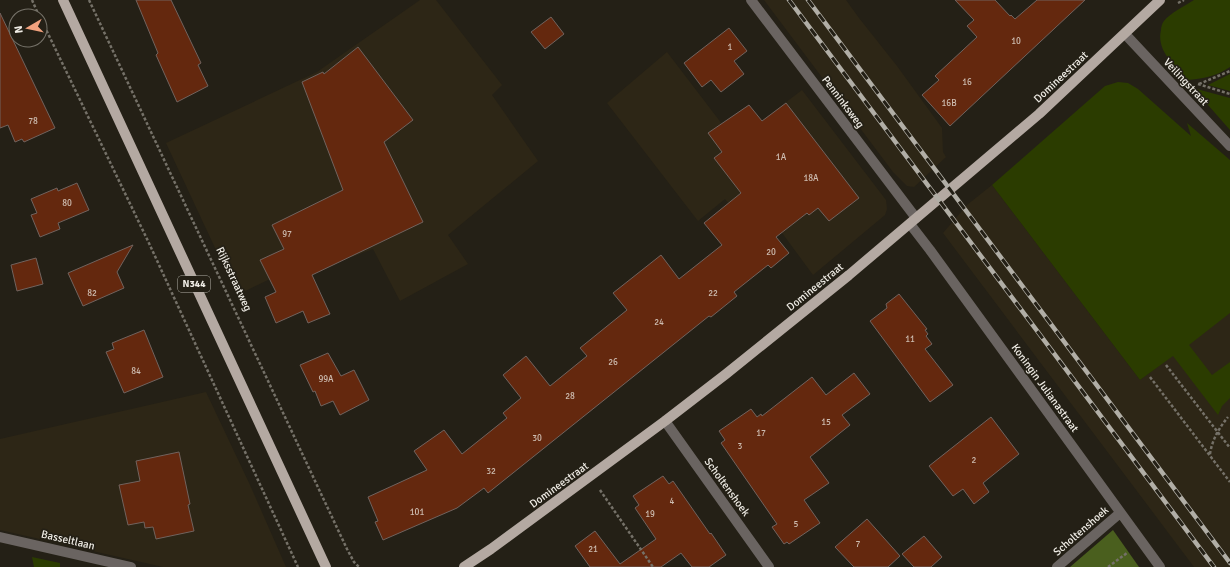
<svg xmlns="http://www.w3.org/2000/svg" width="1230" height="567" font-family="Signika,sans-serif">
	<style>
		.built { fill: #2d2616 }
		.green { fill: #2b3c00 }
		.forest { fill: #4a5f1e }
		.building { fill: #64280e; stroke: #71635e }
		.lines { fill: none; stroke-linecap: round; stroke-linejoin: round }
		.path { stroke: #757168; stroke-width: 2.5; stroke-dasharray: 3 2; stroke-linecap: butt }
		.minor { stroke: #6a6461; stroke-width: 10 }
		.major { stroke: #b4a9a2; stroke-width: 10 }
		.rail-casing { stroke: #b1aea6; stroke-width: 4.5 }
		.rail { stroke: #242016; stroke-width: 3; stroke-dasharray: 9; stroke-linecap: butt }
		.labels { text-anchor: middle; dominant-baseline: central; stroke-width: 3.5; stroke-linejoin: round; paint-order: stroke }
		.number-label { font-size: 9px; fill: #cdbcb0 }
		.shield { fill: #242016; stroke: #b3b0a8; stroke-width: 1 }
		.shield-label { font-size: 10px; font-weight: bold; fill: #f0ede6 }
		.street-label { font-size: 11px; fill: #f0ede6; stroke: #242016 }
	</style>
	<rect width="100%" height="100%" fill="#242016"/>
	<path class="built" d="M420 0H436L502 85 492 95 538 161 448 235 468 264 400 301 373 249 352 257 345 243 237 295 166 143 317 72Z
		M764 0H846L859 18 897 66 942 128 943 152 946 157 914 187 907 186 893 172Z
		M667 52 735 141 802 90 886 200 887 209 885 215 813 275 774 222 741 218 725 199 698 221 607 103Z
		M992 185 1140 380 1230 312V567H1194L943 233 967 205Z
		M206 392 250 485 286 567H163L0 530V439Z"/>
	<path class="green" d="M1194 0H1230V67C1217 76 1203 79 1187 80 1175 66 1156 51 1161 30 1161 28 1162 23 1164 21 1169 14 1186 5 1194 0Z
		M1230 74V91L1208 85Z
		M1118 82 1128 83 1138 89 1191 136 1187 123 1230 160V313L1189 345 1212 375 1230 362V398L1222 406 1218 415 1173 356 1140 380 992 185 1105 86Z
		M1193 88 1230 98V130Z
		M32 557 60 563V567H34Z"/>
	<path class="forest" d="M1113 530 1139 567H1070Z"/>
	<path class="building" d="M136 0H171L201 63 198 65 208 86 177 102 156 55 158 53Z
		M955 0H995L1010 16 1011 15 1015 19 1037 0H1085L950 126 922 95 939 80 935 76 977 37 967 26 974 20Z
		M0 13 55 128 24 142 22 139 15 142 8 125 0 128Z
		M551 17 564 34 545 49 531 32Z
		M729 28 747 51 734 61 744 74 721 92 711 80 702 87 684 63Z
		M358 47 413 120 384 142 423 222 312 275 330 314 308 323 303 311 276 323 265 297 276 292 260 260 284 249 272 225 343 190 302 82 323 72 324 74Z
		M786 103 859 198 829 221 818 208 809 215 807 213 776 237 789 253 771 268 768 265 734 292 737 296 711 317 709 316 488 493 484 488 457 508 383 540 375 522 378 521 368 497 427 470 414 451 444 430 462 454 507 418 503 413 521 398 503 375 526 356 550 386 587 356 580 348 627 310 613 293 661 255 679 279 722 245 704 223 741 193 714 158 722 152 708 133 749 105 762 121Z
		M77 183 89 210 58 223 60 229 40 237 31 215 37 213 31 199 57 188 58 191Z
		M133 245 117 272 124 288 83 306 68 273Z
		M36 258 43 284 17 291 11 265Z
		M899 294 927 329 925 330 928 334 926 336 932 344 925 349 953 385 930 402 870 321 887 308 886 304Z
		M144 330 163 377 124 393 106 352 114 349 112 343Z
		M328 353 341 376 354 370 369 400 340 415 333 401 321 406 315 391 313 392 300 365Z
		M854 373 870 394 842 415 850 425 810 457 829 483 804 500 820 523 789 544 787 542 784 544 772 527 777 524 721 443 725 440 719 431 751 409 757 417 761 414 762 416 812 377 826 395Z
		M991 417 1019 454 983 483 989 492 974 504 963 489 953 496 929 466Z
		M179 452 190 504 188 505 194 531 156 539 153 527 145 528 144 522 128 525 119 485 140 481 136 461Z
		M663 476 669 484 673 481 710 534 711 533 726 555 709 567H692L681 553 661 567H590L575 546 595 531 620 564 656 539 635 508 639 505 633 496Z
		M867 519 900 556 888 567H854L835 547Z
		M924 536 942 557 931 567H914L902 554Z"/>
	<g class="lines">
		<path class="path" d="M32 0 39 16
			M89 0 347 549 354 562 359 567
			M1178 3 1184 0
			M40 17 148 241 298 567
			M1198 84 1230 94
			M1199 84 1230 71
			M1166 365 1230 448
			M1150 377 1230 482
			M1210 454C1212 440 1219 428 1228 417
			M600 490 653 567
			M1108 567 1127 553"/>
		<path class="minor" d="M751 0 916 218
			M1125 34 1230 146
			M910 224 930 250 1160 567
			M665 421 769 567
			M0 537 131 567
			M1057 567 1120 513"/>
		<path class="major" d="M63 0 326 567
			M464 567 491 549 665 421 726 374 849 275 1039 114 1160 0"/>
		<g class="rail-casing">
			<path id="rail" d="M789 0 1214 567
				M808 0 1230 563"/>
		</g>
		<use href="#rail" class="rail"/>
	</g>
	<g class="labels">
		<g class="number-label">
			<text x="1016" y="41">10</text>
			<text x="730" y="47">1</text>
			<text x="967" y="82">16</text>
			<text x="949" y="103">16B</text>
			<text x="33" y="121">78</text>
			<text x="781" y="157">1A</text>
			<text x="811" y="178">18A</text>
			<text x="67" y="203">80</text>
			<text x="287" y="234">97</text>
			<text x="771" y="252">20</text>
			<text x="92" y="293">82</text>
			<text x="713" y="293">22</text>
			<text x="659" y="322">24</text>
			<text x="910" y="339">11</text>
			<text x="613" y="362">26</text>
			<text x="136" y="371">84</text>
			<text x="326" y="379">99A</text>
			<text x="570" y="396">28</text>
			<text x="826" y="422">15</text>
			<text x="761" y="433">17</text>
			<text x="537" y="438">30</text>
			<text x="740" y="446">3</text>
			<text x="974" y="460">2</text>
			<text x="491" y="471">32</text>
			<text x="672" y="501">4</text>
			<text x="417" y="512">101</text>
			<text x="650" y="514">19</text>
			<text x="796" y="524">5</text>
			<text x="858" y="544">7</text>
			<text x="593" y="549">21</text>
		</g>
		<rect class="shield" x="178" y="276" width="32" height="16" rx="3"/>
		<g class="shield-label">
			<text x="194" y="284">N344</text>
		</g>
		<g class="street-label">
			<text transform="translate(1061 77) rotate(-43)">Domineestraat</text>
			<text transform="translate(1186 82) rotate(47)">Veilingstraat</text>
			<text transform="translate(843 102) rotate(53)">Penninksweg</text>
			<text transform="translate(234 279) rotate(65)">Rijksstraatweg</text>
			<text transform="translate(815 287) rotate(-39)">Domineestraat</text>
			<text transform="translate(1045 388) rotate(54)">Koningin Julianastraat</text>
			<text transform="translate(559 485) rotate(-36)">Domineestraat</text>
			<text transform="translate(727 487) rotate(54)">Scholtenshoek</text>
			<text transform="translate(1081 531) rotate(-41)">Scholtenshoek</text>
			<text transform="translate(68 540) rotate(13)">Basseltlaan</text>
		</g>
	</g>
	<g transform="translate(28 28) rotate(261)"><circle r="19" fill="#242016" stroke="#767269"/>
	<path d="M0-3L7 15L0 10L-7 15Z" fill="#f1a17d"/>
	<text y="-6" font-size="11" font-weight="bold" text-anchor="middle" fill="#f0ede6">N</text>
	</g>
</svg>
